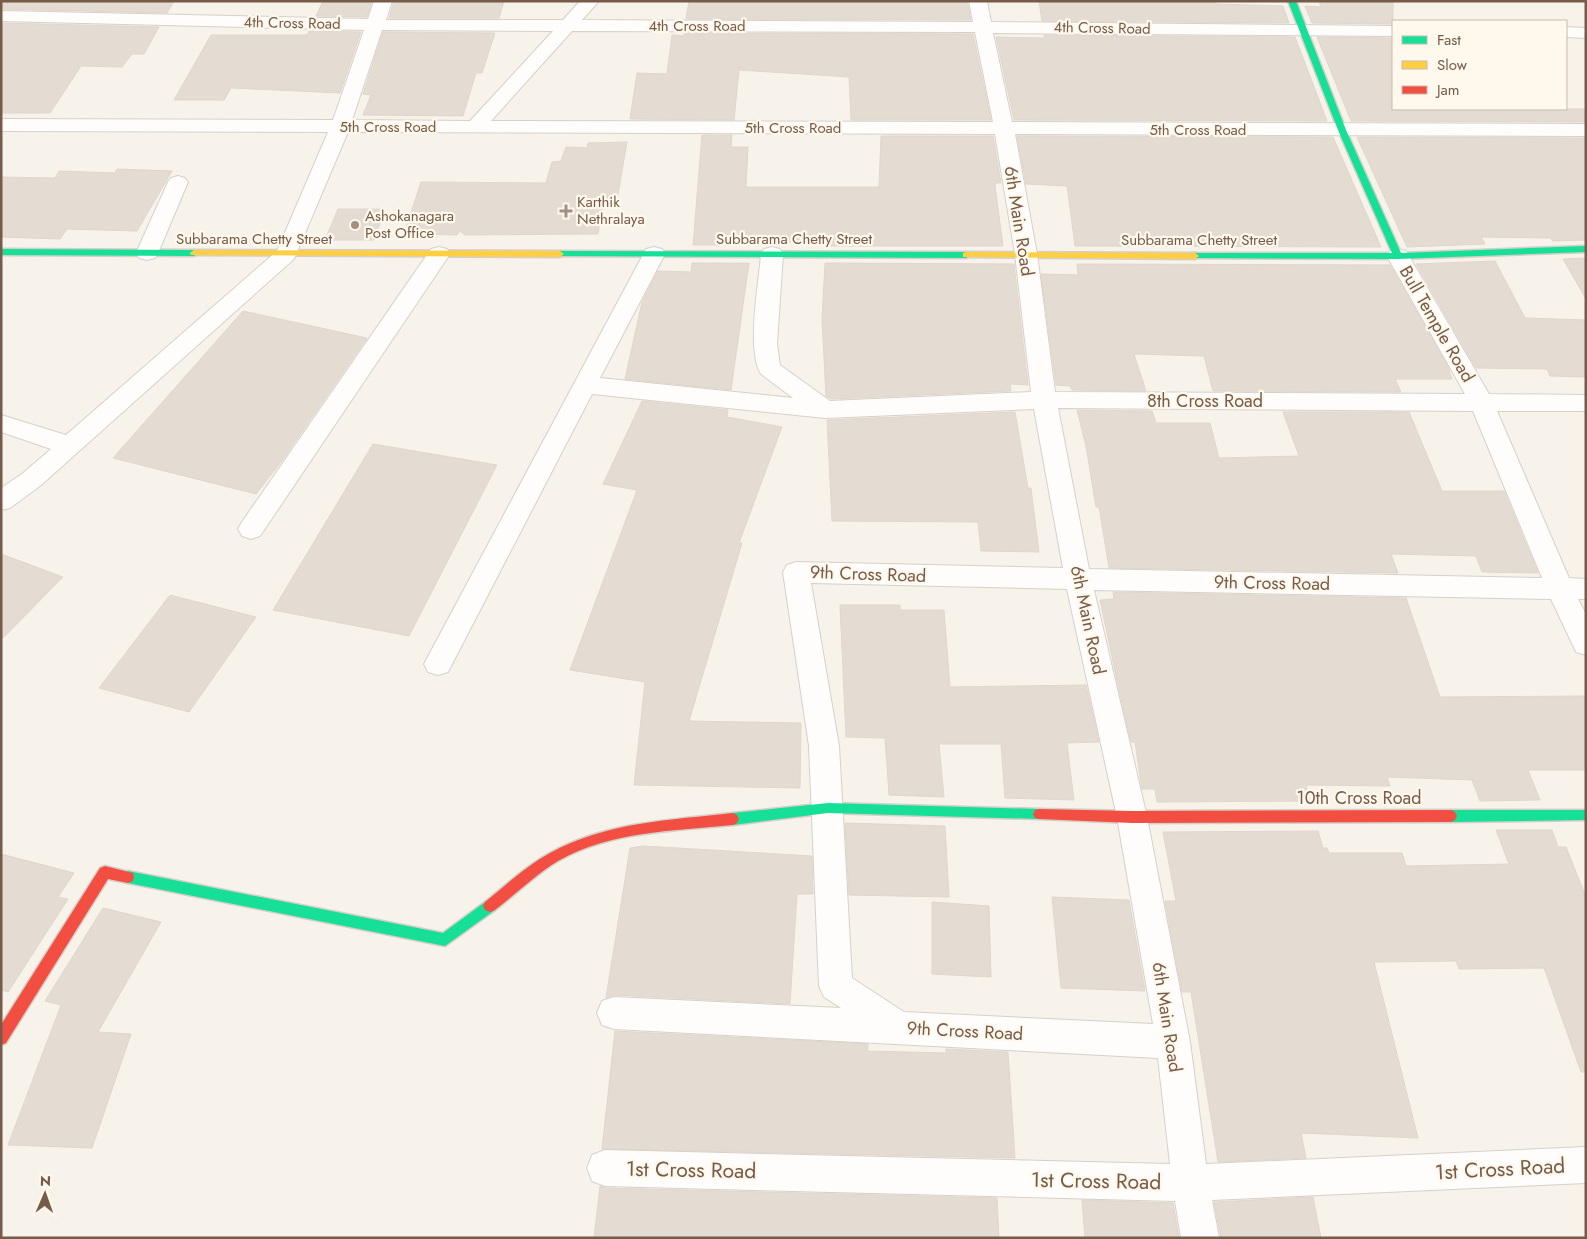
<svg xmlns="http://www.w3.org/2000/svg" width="1587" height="1239" font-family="Jost,sans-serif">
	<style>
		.building { fill: #e4dbd2; stroke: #e0d6cd }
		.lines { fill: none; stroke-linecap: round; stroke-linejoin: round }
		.street-casing { stroke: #d6d0c9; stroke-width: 2 }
		.fast-casing { stroke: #d7cfc7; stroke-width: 3 }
		.slow-casing { stroke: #d7cfc7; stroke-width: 3 }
		.jam-casing { stroke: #d7cfc7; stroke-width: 3 }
		.street { fill: #fefdfc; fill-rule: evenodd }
		.fast { fill: #16e098; fill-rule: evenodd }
		.slow { fill: #ffcf43; fill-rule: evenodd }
		.jam { fill: #f24e42; fill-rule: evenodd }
		.poi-dot { fill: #a49082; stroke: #fff8ec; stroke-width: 2 }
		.labels { text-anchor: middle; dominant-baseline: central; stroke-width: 4.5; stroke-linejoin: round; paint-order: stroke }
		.far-street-label { font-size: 15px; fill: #775b49; stroke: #fff8ec }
		.far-poi-label { font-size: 15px; fill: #775b49; stroke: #fff8ec; text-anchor: start }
		.street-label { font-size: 18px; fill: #775b49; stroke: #fff8ec }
		.near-street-label { font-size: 21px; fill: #775b49; stroke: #fff8ec }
	</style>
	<rect width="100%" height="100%" fill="#f7f3eb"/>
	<path class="building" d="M1 1H174L167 13 1 9Z
		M323 1H372L367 17 316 16Z
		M394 1H504L499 18H389Z
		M689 1H967L971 20 686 19Z
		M1039 1H1215L1216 4 1283 6 1289 23 1042 21Z
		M1319 1H1393V24L1312 23 1305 6 1321 7Z
		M1 23 159 27 144 54H132L122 67 81 66 50 113H1Z
		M309 31 361 32 340 93 231 88 224 100H174L211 35H307Z
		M383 32 495 33 482 73H476L463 116 363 115 371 95 363 94Z
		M684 33 973 34 991 120H851L849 77 739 70 734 120 630 119 637 73 667 74 672 35 684 36Z
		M1044 35 1295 37 1327 121 1014 120 996 37 1044 38Z
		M1317 37 1393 38V109H1586V122L1351 121Z
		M702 135H732L731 147H748L746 187H879L881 136H993L1001 183H996L995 186 1003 246H826V242H751V245H693Z
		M1017 136 1333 137 1381 247 1075 246 1067 186 1026 184Z
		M1357 137 1586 138V240L1553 241 1550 238 1481 237 1485 244 1407 247Z
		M627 142 616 206 603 205 598 234 465 235 460 231 457 235 404 234 421 182 546 183 552 162 561 161 566 147 587 148 588 143Z
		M117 169 172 171 137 231 67 229 60 239 1 237V177L55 178 59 171 115 173Z
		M338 209H385L374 240H325Z
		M1586 258V299L1563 259Z
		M1495 261 1525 318 1586 320V377L1550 376 1547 369 1476 368 1416 264Z
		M692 263H749L731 390 625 379 642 302 658 271 691 272Z
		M825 263 1014 264 1028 385 1010 384 1011 391 831 399 826 396 822 319Z
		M1077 264 1390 265 1448 367 1452 379H1395L1401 392 1213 391 1204 356 1134 354 1146 391 1072 390 1070 386 1056 385 1041 274 1078 275Z
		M243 311 367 338 281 462 256 494 113 458Z
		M642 401 728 410 727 417 782 427 739 543H742L689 721 801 723 800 788 634 785 645 682 570 670 637 490 603 484Z
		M1077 410 1152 411 1156 423H1210L1219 458 1299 456 1283 412H1409L1442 491H1504L1538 573 1482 572 1476 556 1391 554 1398 573 1109 568 1099 507H1096L1086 446Z
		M1015 412 1028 488H1031L1039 552 981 551 978 522 832 521 827 420Z
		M373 444 497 465 409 636 273 610Z
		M1 554 63 577 1 640Z
		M1113 592 1406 598 1440 697 1586 696V770H1528L1540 800 1480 801 1472 780 1387 777 1390 786 1306 785 1310 801 1157 802 1155 789H1142L1135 742H1131L1118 685 1100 600 1114 599Z
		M170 595 256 617 189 712 99 688Z
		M840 605H900V610H944L950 687 1086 685 1099 742 1067 743 1074 800 1005 798 1001 744H939L944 797 889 795 885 738 846 737Z
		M845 823 945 826 949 897 849 895Z
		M1496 830H1552L1558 847H1566L1586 897V1072H1581L1544 968 1459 969 1456 961 1374 962 1418 1138 1301 1133 1306 1158 1218 1162 1191 992H1182L1165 901H1176L1163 832 1318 831 1323 848H1327L1329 853H1402L1406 866 1509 864Z
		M644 846 812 856 813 894H797L790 1004 614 995 606 998 630 848Z
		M1 854 74 873 58 897 68 899 8 992 1 990Z
		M1052 897 1129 900 1145 991 1061 988Z
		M932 902 989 906 991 977 932 974Z
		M103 908 161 922 98 1032 131 1034 92 1148 8 1145 61 1005 45 1001Z
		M615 1031 868 1044V1051L946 1053V1049L1008 1052 1015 1158 602 1149Z
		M600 1186 605 1188 997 1198 999 1238H594Z
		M1313 1197 1321 1238H1221L1214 1202Z
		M1082 1200 1173 1203 1179 1238H1085Z"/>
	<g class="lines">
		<g class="street-casing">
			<path id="street" d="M374 1H392L386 20H563L580 1H599L582 20 973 22 969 1H987L991 22 1393 26V36L993 33 1012 122 1586 124V136L1015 134 1037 254 1055 392 1465 394 1387 256 1390 251 1398 249 1406 251 1409 256 1489 394 1586 395V411H1497L1569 578 1586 579V599H1578L1586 614V655L1576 652 1551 599 1094 590 1147 817 1190 1042 1206 1164 1586 1147V1183L1212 1200 1219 1238H1181L1175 1201 605 1186 592 1181 587 1168 592 1155 605 1150 1170 1164 1158 1058 614 1029 602 1025 597 1013 602 1001 614 997 841 1008 824 997 819 986 809 746 783 572 787 565 796 562 1063 568 1034 409 825 418 592 394 448 672 438 675 428 672 424 664 646 249 654 247 662 249 665 254 600 378 793 398 761 374C746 350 759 283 761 254L764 249 772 247 780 249 783 254 777 344 780 365 830 401 1031 392 1015 254 995 134 348 132 294 259 40 486 10 508 1 510V488L22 474 51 449 1 432V415L66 435 277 251 328 132 1 131V119L333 120 364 30 1 21V11L368 19ZM382 30 553 31 470 121 352 120ZM572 31 975 32 993 122 491 121ZM1058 408 1473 411 1542 578 1089 569ZM811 583 1067 589 1117 817 1153 1024 904 1012 852 978 839 746Z
				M1566 27 1586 28V38L1566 37Z
				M178 176 185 178 188 182 158 253 155 258 147 260 139 258 136 253 168 182 171 178Z
				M439 247 447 249 450 254 260 536 251 539 242 536 238 529 242 522 431 249Z"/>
		</g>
		<g class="fast-casing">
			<path id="fast" d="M1288 1H1296L1346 130 1401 253 1586 246V252L1398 259 1192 258V254L1195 253H1392L1338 130Z
				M1 249 194 250 198 253 194 256 1 255Z
				M560 251 966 252 970 255 966 258 557 256V252Z
				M828 803 1039 809 1043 810 1045 814 1043 818 1039 819 828 813 733 825 729 823 727 819 729 815 733 813Z
				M1451 810H1586V820L1451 822 1447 820 1445 816 1447 812Z
				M128 871 443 933 485 902 490 900 495 902 497 906 495 910 445 946 128 883 123 881 122 877 123 873Z"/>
		</g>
		<g class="slow-casing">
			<path id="slow" d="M194 250 560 251 564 254 560 257 191 255 190 253Z
				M966 252 1195 253 1199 256 1195 259 963 257V253Z"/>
		</g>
		<g class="jam-casing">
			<path id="jam" d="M1039 809 1132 811 1451 810 1455 812 1457 816 1455 820 1451 822 1132 823 1039 819 1035 818 1033 814 1035 810Z
				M733 813 737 815 739 819 737 823 733 825C674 831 611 831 558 861 535 875 516 894 495 910L490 912 485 910 483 906 485 902C506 885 526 866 550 853 606 822 671 820 733 813Z
				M105 866 133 873 134 877 133 881 128 883 108 879 6 1043 1 1045V1025L100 868Z"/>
		</g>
		<use href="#street" class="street"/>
		<use href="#fast" class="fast"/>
		<use href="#slow" class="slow"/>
		<use href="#jam" class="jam"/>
	</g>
	<g class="poi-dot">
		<path d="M563.5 203.5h5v5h5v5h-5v5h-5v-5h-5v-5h5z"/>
		<circle cx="355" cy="225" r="5"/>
	</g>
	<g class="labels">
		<g class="far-street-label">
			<text transform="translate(292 23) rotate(1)">4th Cross Road</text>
			<text x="697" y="26">4th Cross Road</text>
			<text transform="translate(1102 28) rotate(1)">4th Cross Road</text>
			<text x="388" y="127">5th Cross Road</text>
			<text x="793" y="128">5th Cross Road</text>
			<text x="1198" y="130">5th Cross Road</text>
			<text x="254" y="239">Subbarama Chetty Street</text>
			<text x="794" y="239">Subbarama Chetty Street</text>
			<text x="1199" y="240">Subbarama Chetty Street</text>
		</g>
		<g class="far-poi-label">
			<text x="577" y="202">Karthik<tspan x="577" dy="17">Nethralaya</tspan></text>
			<text x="365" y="216">Ashokanagara<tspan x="365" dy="17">Post Office</tspan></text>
		</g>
		<g class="street-label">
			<text transform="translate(1019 221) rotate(81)">6th Main Road</text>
			<text transform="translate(1437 324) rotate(60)">Bull Temple Road</text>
			<text x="1205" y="401">8th Cross Road</text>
			<text transform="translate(868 574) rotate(2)">9th Cross Road</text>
			<text transform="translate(1272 583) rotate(1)">9th Cross Road</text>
			<text transform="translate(1088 620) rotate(78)">6th Main Road</text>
			<text x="1359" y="798">10th Cross Road</text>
			<text transform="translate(1167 1017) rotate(81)">6th Main Road</text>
			<text transform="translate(965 1031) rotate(3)">9th Cross Road</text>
		</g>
		<g class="near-street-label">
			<text transform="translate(1500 1169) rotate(-3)">1st Cross Road</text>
			<text transform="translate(691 1170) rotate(1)">1st Cross Road</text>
			<text transform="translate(1096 1181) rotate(1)">1st Cross Road</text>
		</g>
	</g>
	<rect width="1587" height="1239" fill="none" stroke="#775b49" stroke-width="5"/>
	<rect x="1392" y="20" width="175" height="90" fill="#fff8ec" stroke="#c9b9ab"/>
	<rect x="1402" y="36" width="25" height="8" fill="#16e098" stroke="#c9b9ab"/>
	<text x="1437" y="45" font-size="15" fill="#775b49">Fast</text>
	<rect x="1402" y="61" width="25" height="8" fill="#ffcf43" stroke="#c9b9ab"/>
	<text x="1437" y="70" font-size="15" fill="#775b49">Slow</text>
	<rect x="1402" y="86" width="25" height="8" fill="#f24e42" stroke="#c9b9ab"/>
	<text x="1437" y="95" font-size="15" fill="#775b49">Jam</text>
	<g transform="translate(45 1194) rotate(2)" stroke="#fff8ec" stroke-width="4" paint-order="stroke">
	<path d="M0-4L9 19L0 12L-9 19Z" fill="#775b49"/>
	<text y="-8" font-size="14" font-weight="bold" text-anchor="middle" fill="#775b49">N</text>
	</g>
</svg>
